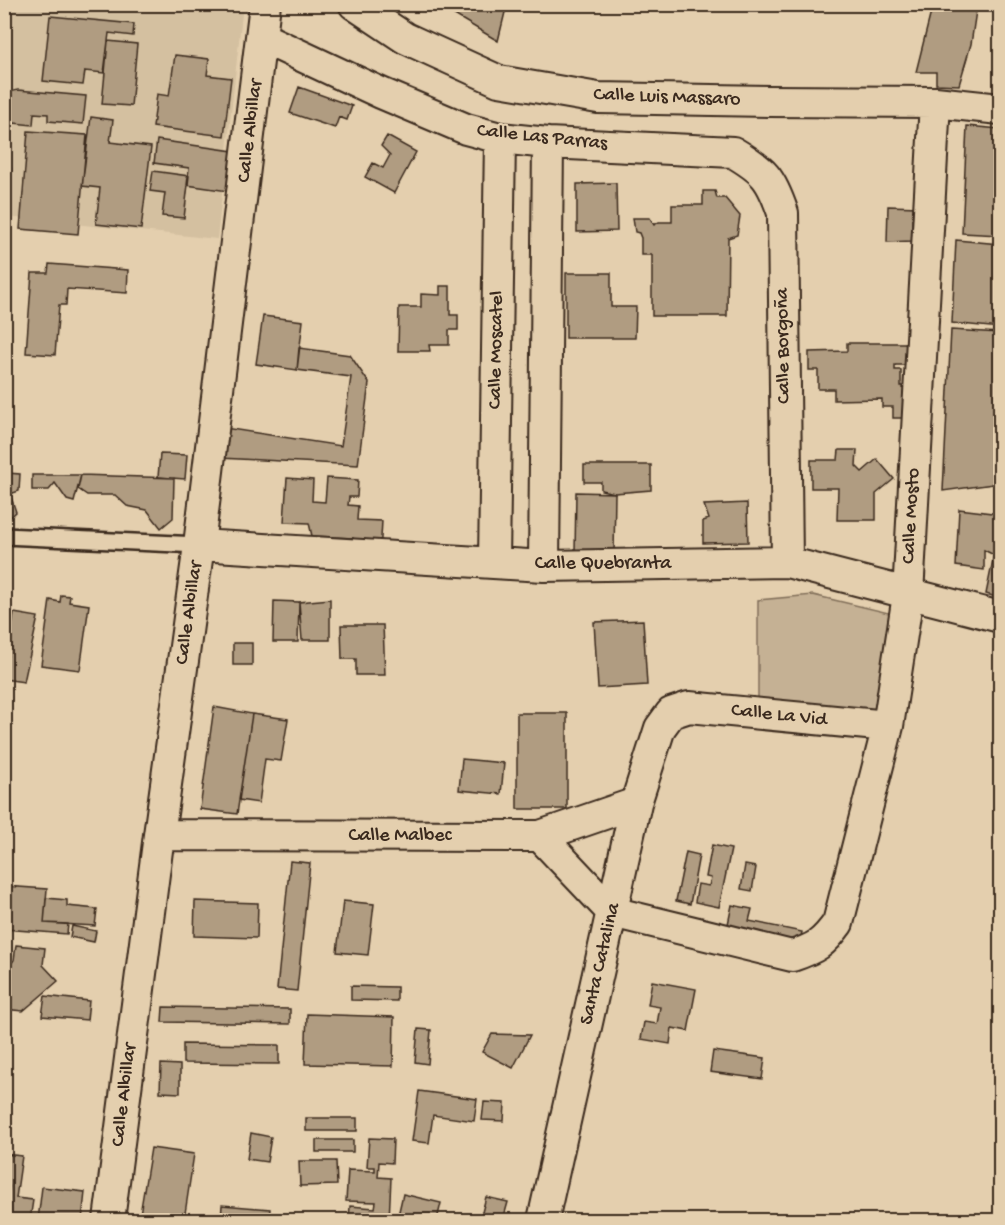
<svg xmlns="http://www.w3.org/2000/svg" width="1005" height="1225" font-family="'Gochi Hand',sans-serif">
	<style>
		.built { fill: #d4c0a0 }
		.green { fill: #c5b194; stroke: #806e59; stroke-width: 1.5 }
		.building { fill: #b09c81; stroke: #3b2a1e; stroke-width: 1.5 }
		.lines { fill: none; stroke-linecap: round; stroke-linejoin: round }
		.service-casing { stroke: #3b2a1e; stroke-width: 20 }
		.minor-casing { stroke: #3b2a1e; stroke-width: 34 }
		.service { stroke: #e4cfae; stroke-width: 15 }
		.minor { stroke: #e4cfae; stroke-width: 30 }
		.labels { text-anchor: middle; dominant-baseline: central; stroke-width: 4.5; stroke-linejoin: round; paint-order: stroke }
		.street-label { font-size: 20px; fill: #3b2a1e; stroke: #e4cfae }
	</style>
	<rect width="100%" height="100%" fill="#e4cfae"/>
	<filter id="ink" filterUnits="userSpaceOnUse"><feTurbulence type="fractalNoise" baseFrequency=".0167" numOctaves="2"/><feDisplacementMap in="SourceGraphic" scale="12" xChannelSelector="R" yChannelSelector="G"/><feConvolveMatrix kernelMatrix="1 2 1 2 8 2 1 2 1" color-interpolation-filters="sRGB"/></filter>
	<g filter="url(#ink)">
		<path class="built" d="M5 5H243L217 239 7 217 5 230Z"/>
		<path class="green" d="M813 595 897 615 886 710 758 703V600Z"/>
		<path class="building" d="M436 4H507L498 41Z
			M933 4H977L971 44 959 85 936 84V72H916Z
			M50 16 134 24 133 36 109 33 104 73 85 71 83 85 43 81Z
			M108 41 137 44 131 106 102 104Z
			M175 55 209 59 207 75 231 78 224 136 153 127 157 94 169 96Z
			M299 87 352 106 347 120 339 117 335 128 290 113Z
			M18 90 86 96 83 124 48 121V114L34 113 33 125 4 122V93Z
			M91 117 113 120 110 142 151 147 141 229 96 224 100 188 82 186Z
			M967 126 1000 129V235L962 233Z
			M28 131 87 135 78 234 20 229Z
			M387 136 416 152 394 193 365 177 373 163 383 168 390 155 381 146Z
			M157 140 233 151 228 191 187 185 189 168 154 163Z
			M4 168H11L7 217H4Z
			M153 171 189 176 184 218 162 216 165 193 150 191Z
			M616 183 617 231 577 232V184Z
			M703 191H715L717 198H725L740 216 737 235 728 238 727 316H652V255H641V238L639 233 635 232 633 218H650L654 225 659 222H672V205H703Z
			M888 206 918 207V219H912V241L887 242Z
			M956 240 1000 244V328L952 323Z
			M49 264 128 270 127 293 67 289 66 305H59L55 355 26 353 32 273H48Z
			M566 273H611V307H636L635 338H566Z
			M440 286H450V315H458V330H449V345H429L430 351H398L399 307H421V294L440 295Z
			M263 316 303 321 297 370 256 364Z
			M951 330 1000 333V483L943 491Z
			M847 343H913V365H895V370H901V386H912V418H893V407H882V399L834 400V389H818V370H809V352L847 351Z
			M299 348 350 355 369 383 358 465 220 458 225 428 341 446 351 377 297 370Z
			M839 450H857L856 466 862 472 877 459 894 479 876 494V520H837L838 488H811V460H838Z
			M160 454 187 455 185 479 158 477Z
			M584 465H651V490L615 493 601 490V482H584Z
			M7 473 20 474 19 491 10 494 16 512 4 523V485H10Z
			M32 475H81L74 502 67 500 55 483 49 490H32Z
			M81 475 174 478 173 518 161 528 147 510 127 506 115 495H87L78 489Z
			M287 478 313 480 312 501 325 502 327 478 358 480 357 497H349L348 505 358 506 357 520 382 521 380 554 352 553 353 538 312 536 309 523 284 522Z
			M576 492 615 493 614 554 575 553Z
			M747 503 748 542 703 543V521L709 519 704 505Z
			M959 509 1000 514V598L986 594 994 555 984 550V570L956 566Z
			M61 595 70 596 69 602 89 605 80 670 41 665 50 600 60 602Z
			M330 599V640H302L299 602Z
			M274 601 299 602 298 642H273Z
			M14 613 38 617 24 682 4 679Z
			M643 620 647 685 598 688 594 622Z
			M341 625H383L385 675H356V659H342Z
			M233 643H252V665H233Z
			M214 707 252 714 237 814 200 809Z
			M1000 707V733L996 732Z
			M517 713H567V809H517Z
			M252 714 288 719 281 761 265 759 259 803 239 800Z
			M462 759 504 763 501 794 459 790Z
			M712 845 731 849 719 907 695 902 698 884 709 886 711 878 706 877Z
			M686 852 699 855 690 904 676 901Z
			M290 861 310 863 297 991 277 989Z
			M745 865 756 867 752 891 741 889Z
			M4 886 47 889 44 923 68 924 67 934 4 929Z
			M46 898 67 900V906L97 909 95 926 44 923Z
			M195 901 258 903 257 938 194 936Z
			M343 901 374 904 368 955 337 952Z
			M732 905 752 909 749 921 802 932 798 950 726 934Z
			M72 926 96 931 94 942 70 937Z
			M16 945 45 948 43 965 58 981 23 1011 4 1009V972L14 960Z
			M652 981 696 989 688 1031 672 1028 670 1044 641 1039 644 1022 657 1024 660 1007 648 1005Z
			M351 986 397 987V1001L351 1000Z
			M45 996 89 1001 87 1020 42 1016Z
			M163 1007 290 1009V1024L162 1022Z
			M307 1014 394 1017 393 1066 305 1064Z
			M418 1029 431 1030 428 1064 415 1062Z
			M492 1034 530 1035 513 1068 482 1052Z
			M183 1044 279 1045V1064L183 1063Z
			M713 1051 765 1058 762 1079 710 1072Z
			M161 1064 180 1065V1093L160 1092Z
			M419 1091 477 1099 474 1121 433 1115 429 1143 412 1141Z
			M484 1102 505 1103 504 1121 482 1120Z
			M306 1118H357V1131H306Z
			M251 1133 271 1137 267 1162 247 1159Z
			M369 1138 393 1139 392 1163 379 1162 378 1177 391 1178 389 1220H349L350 1206 375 1208 376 1202 346 1201 348 1170 375 1171V1167H367Z
			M316 1140H353V1152H316Z
			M151 1148 194 1154 184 1220 140 1214Z
			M4 1154 22 1156 16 1198 33 1200 30 1220 5 1218 9 1186 4 1185Z
			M299 1161H336L337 1185 300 1186Z
			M4 1185 9 1186 5 1220H4Z
			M42 1187 85 1192 82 1220H38Z
			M403 1194 441 1203 437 1220H397Z
			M486 1197 508 1202 503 1220H480Z
			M222 1205 270 1209 269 1220H221Z"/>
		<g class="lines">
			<g class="service-casing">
				<path id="service" d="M4 536 199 545"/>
			</g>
			<g class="minor-casing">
				<path id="minor" d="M354 4 405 38 499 81 598 98 769 101 935 102 1000 109
					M263 38 381 93 466 129 500 138 548 143 733 152C765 171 771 178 783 213L787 562
					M199 545 544 566 787 562 1000 617
					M494 562 500 138
					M544 566 548 143
					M159 835 540 836 636 803
					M540 836 612 912 792 956C816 948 823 944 838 923L888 726 908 595 935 102
					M109 1220 159 835 199 545 265 4
					M543 1220 636 803 660 728 671 713 689 707 888 726"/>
			</g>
			<use href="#service" class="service"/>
			<use href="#minor" class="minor"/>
		</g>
	</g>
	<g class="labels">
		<g class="street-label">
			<text transform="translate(667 98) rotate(2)">Calle Luis Massaro</text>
			<text transform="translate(251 131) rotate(-83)">Calle Albillar</text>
			<text transform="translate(542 138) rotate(6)">Calle Las Parras</text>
			<text transform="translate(784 346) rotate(-91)">Calle Borgoña</text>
			<text transform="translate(497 350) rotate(-89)">Calle Moscatel</text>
			<text transform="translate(912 516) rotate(-87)">Calle Mosto</text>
			<text x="603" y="564">Calle Quebranta</text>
			<text transform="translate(190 613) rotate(-82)">Calle Albillar</text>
			<text transform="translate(779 716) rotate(6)">Calle La Vid</text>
			<text x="400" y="836">Calle Malbec</text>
			<text transform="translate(601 964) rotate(-77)">Santa Catalina</text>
			<text transform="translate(125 1095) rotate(-83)">Calle Albillar</text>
		</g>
	</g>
	<rect width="1005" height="1225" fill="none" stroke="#e4cfae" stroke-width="24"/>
	<rect x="12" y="12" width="981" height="1201" fill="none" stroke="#3b2a1e" stroke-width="2" filter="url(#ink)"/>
</svg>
